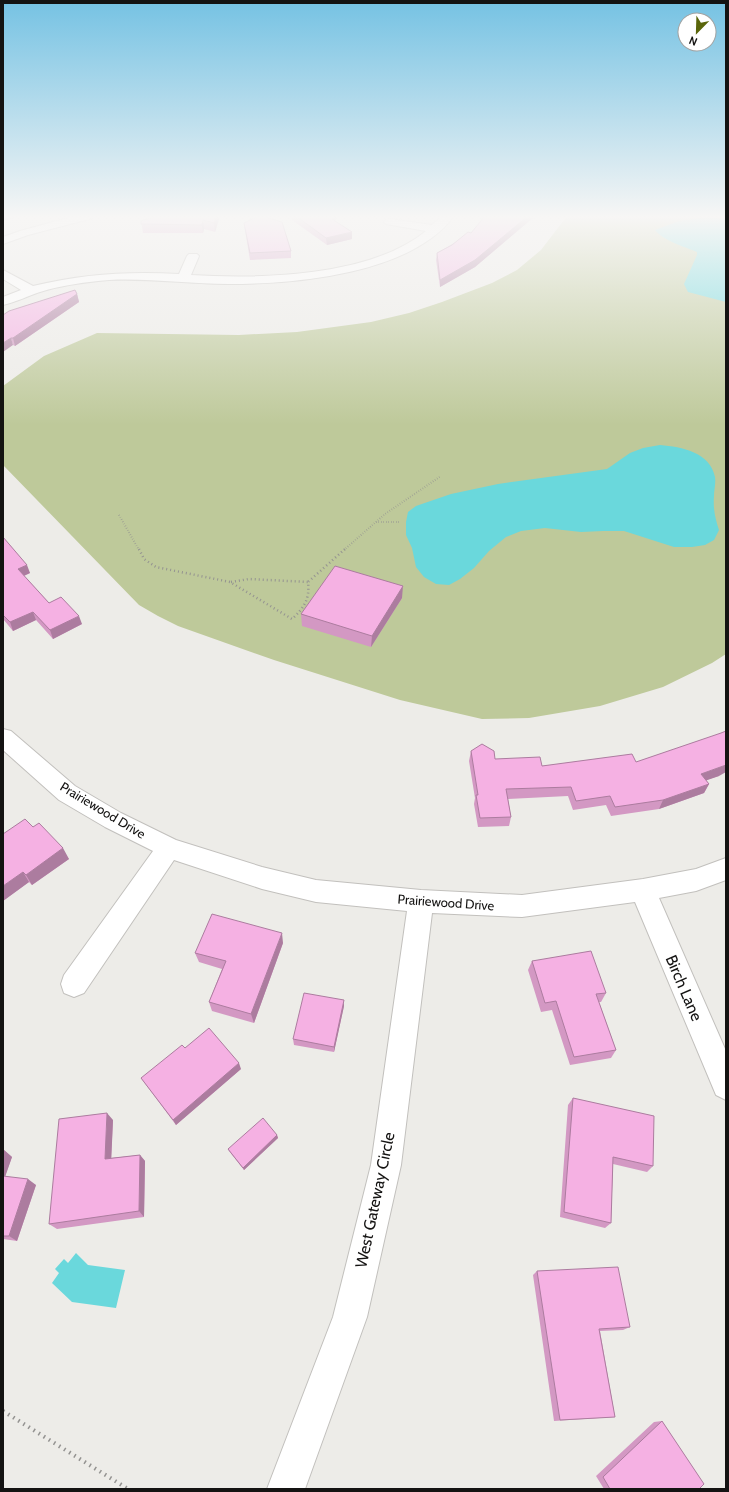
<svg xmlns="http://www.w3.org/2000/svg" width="729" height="1492" font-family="Cabin,sans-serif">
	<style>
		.green { fill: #bec99a }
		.water { fill: #6ad8dc }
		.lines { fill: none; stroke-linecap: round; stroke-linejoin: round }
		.street-casing { stroke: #c2c0bd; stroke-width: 2 }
		.path-far2 { stroke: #949391; stroke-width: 2; stroke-dasharray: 0.5 2; stroke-linecap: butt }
		.path-far1 { stroke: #949391; stroke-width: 2.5; stroke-dasharray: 1 3; stroke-linecap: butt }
		.path { stroke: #949391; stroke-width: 4; stroke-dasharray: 1.5 4.5; stroke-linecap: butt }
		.street { fill: #fff; fill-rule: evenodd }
		.wall { fill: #d398c3 }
		.shaded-wall { fill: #ac7c9f }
		.building { fill: #f5b1e3; stroke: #ac7c9f }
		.labels { text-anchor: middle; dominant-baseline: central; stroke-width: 3; stroke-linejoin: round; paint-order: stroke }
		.street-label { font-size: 13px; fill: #141312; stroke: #fff }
		.near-street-label { font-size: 16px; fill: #141312; stroke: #fff }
	</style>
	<rect width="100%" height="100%" fill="#edece8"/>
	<path class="green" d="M567 216H726V654L712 663 663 687 600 706 529 718 482 719 400 700 274 660 178 626 158 616 139 605 3 465V386L44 356 97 333 239 335 297 332 371 322 409 313 442 302 492 283 517 270 541 250Z"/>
	<path class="water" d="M707 217 726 219V302L688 292 684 284 697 255V252C685 247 662 240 655 230L679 221Z
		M660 445C682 447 710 452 715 477 716 483 714 490 714 496 713 508 715 518 719 530L714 540 705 545 692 547H674L624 531H603L581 532 545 528 521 531 506 537 489 551 474 568 460 579 449 585 436 584 424 577 416 567 412 548 406 535V522L408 512 416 506 451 494 498 484 607 469 630 453 643 448Z
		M76 1253 88 1265 125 1270 116 1308 72 1302 52 1283 59 1273 55 1269 64 1259 68 1263Z"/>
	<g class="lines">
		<g class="street-casing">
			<path id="street" d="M75 216H94L93 218 28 235 3 244V237L20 231Z
				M442 216H454C411 274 296 284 229 284 189 284 149 278 109 280 86 282 62 285 40 292 28 296 16 302 3 305V297L21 290 3 279V270L33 286C82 274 129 271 179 274L187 256 189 254H197L199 256 191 275C261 279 370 277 426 231L386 224 384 222 386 220 390 219 432 225Z
				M3 729 11 731 75 786 121 813 176 840 262 867 316 880 421 890 522 895 643 879 696 869 726 858V880L696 891 659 898 726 1051V1100L716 1095 635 902 522 917 432 913 401 1165 367 1317 305 1489H267L333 1317 371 1165 407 911 316 902 262 889 174 860 84 993 74 997 64 993 61 984 64 975 153 851 105 827 59 800 3 750Z"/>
		</g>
		<path class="path-far2" d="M119 515 139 550
			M376 522H399
			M344 550 385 514 441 476"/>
		<path class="path-far1" d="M139 549 144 559 156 567 230 582 292 619C304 608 310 599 308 582L345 549
			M231 582 249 579 308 582"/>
		<path class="path" d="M3 1411 128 1489"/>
		<use href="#street" class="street"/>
	</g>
	<path class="wall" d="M220 216 215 232 204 229 203 233H143L141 221Z
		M291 216H337L335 221 352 239 327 245 292 220Z
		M485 216H535L475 267 440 287 436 260 437 253 471 233Z
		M244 223 291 251V258L250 260 245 230Z
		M77 294 79 302 15 346 13 345 3 315Z
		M3 537 30 573 24 576 49 603 82 624 53 639 36 620 13 631 3 619Z
		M402 598 371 647 302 626 301 614Z
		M471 751 495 759 542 766 636 762 719 776 706 780 709 784 704 793 659 809 611 816 606 805 573 810 568 796 508 799 511 817 509 826 478 827 474 804 475 798 469 761Z
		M33 827 69 859 32 885 29 882 3 901Z
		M283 943 254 1023 212 1011 209 1002 222 969 199 962 195 953Z
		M532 961 606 993 601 1002H599L616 1050 611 1058 570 1065 552 1010 541 1012 528 970Z
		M344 1006 334 1052 294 1045 293 1039Z
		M241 1069 176 1125 141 1078Z
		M573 1098 653 1166 647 1172 613 1164 611 1223 605 1228 560 1217 568 1105Z
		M113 1120 111 1158 140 1155 145 1161 144 1217 57 1229 49 1224Z
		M277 1135 278 1138 244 1170 229 1151 228 1149Z
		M3 1150H4L12 1157 5 1176 36 1185 17 1241 3 1239Z
		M537 1271 630 1327 623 1330 600 1331 615 1417 554 1421 533 1275Z
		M662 1421 699 1489H604L596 1476 654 1422Z"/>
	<path class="shaded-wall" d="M3 216H21L3 221Z
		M216 216H220L215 232 214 223Z
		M334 216H337L332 226V219Z
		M528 216H535L475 267 440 287V280Z
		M203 220 204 229 203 233 202 225Z
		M352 232V239L327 245 326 238Z
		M77 294 79 302 15 346 13 338Z
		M11 338 13 345 3 352V343Z
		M27 565 30 573 21 577 18 569Z
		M403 586 402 598 371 647 372 636Z
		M33 612 36 620 13 631 10 622Z
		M79 616 82 624 53 639 50 630Z
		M726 765V772L719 776 696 784 701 774Z
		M709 784 704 793 659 809 663 800Z
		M63 848 69 859 32 885 26 875Z
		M23 872 29 882 3 901V886Z
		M282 933 283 943 254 1023 251 1014Z
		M344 1000V1006L334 1052V1047Z
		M239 1063 241 1069 176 1125 173 1120Z
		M107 1113 113 1120 111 1165 105 1159Z
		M277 1135 278 1138 244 1170 243 1168Z
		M4 1150 12 1157 4 1180H3V1154Z
		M140 1155 145 1161 144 1217 139 1211Z
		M28 1179 36 1185 17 1241 9 1236Z"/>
	<path class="building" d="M156 216H216L214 223 203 220 202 225 141 224V221Z
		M258 216H262L282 222 291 251 250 253 244 223Z
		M296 216H334L332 219 352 232 326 238Z
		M485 216H528L475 260 440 280 437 253 452 245 468 232 471 233Z
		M75 290 77 294 13 338H11L3 343V315L9 311Z
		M3 537 27 565 18 569 49 603 61 597 79 616 50 630 33 612 10 622 3 615Z
		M335 566 403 586 372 636 301 614Z
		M726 731V765L701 774 709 784 663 800 615 807 610 796 576 801 571 787 506 789 511 817 480 818 476 795H478L471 751 482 744 494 751 495 759 540 757 542 766 632 754 636 762 721 733Z
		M25 819 33 827 39 823 63 848 26 875 23 872 3 886V834Z
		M212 914 282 933 251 1014 209 1002 226 961 195 953Z
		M591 951 606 993 596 994 616 1050 574 1057 556 1001 545 1003 532 961Z
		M304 993 344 1000 334 1047 293 1039Z
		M209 1028 239 1063 173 1120 141 1078 182 1045 185 1048Z
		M573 1098 654 1116 653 1166 613 1157 611 1223 564 1212Z
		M107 1113 105 1159 140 1155 139 1211 49 1224 59 1119Z
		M263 1118 277 1135 243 1168 228 1149Z
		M3 1176 28 1179 9 1236H3Z
		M618 1267 630 1327 599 1329 615 1417 560 1420 537 1271Z
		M662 1421 704 1484 699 1489H610L603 1477Z"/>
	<linearGradient id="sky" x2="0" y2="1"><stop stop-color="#75c2e3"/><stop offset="0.51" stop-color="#f7f6f5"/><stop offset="1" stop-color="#f7f6f5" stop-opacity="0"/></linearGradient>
	<rect width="729" height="425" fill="url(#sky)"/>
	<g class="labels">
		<g class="street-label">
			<text transform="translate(103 810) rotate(31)">Prairiewood Drive</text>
			<text transform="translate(446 902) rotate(4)">Prairiewood Drive</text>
		</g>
		<g class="near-street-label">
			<text transform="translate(684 988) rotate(67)">Birch Lane</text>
			<text transform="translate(375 1200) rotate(-78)">West Gateway Circle</text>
		</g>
	</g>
	<rect width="729" height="1492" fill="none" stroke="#141312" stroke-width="8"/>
	<g transform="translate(697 32) rotate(203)"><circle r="19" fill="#ffffff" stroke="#a1a1a0"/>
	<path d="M0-3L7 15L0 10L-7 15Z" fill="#5a660b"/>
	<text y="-6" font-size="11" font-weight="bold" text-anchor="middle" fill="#141312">N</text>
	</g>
</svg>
